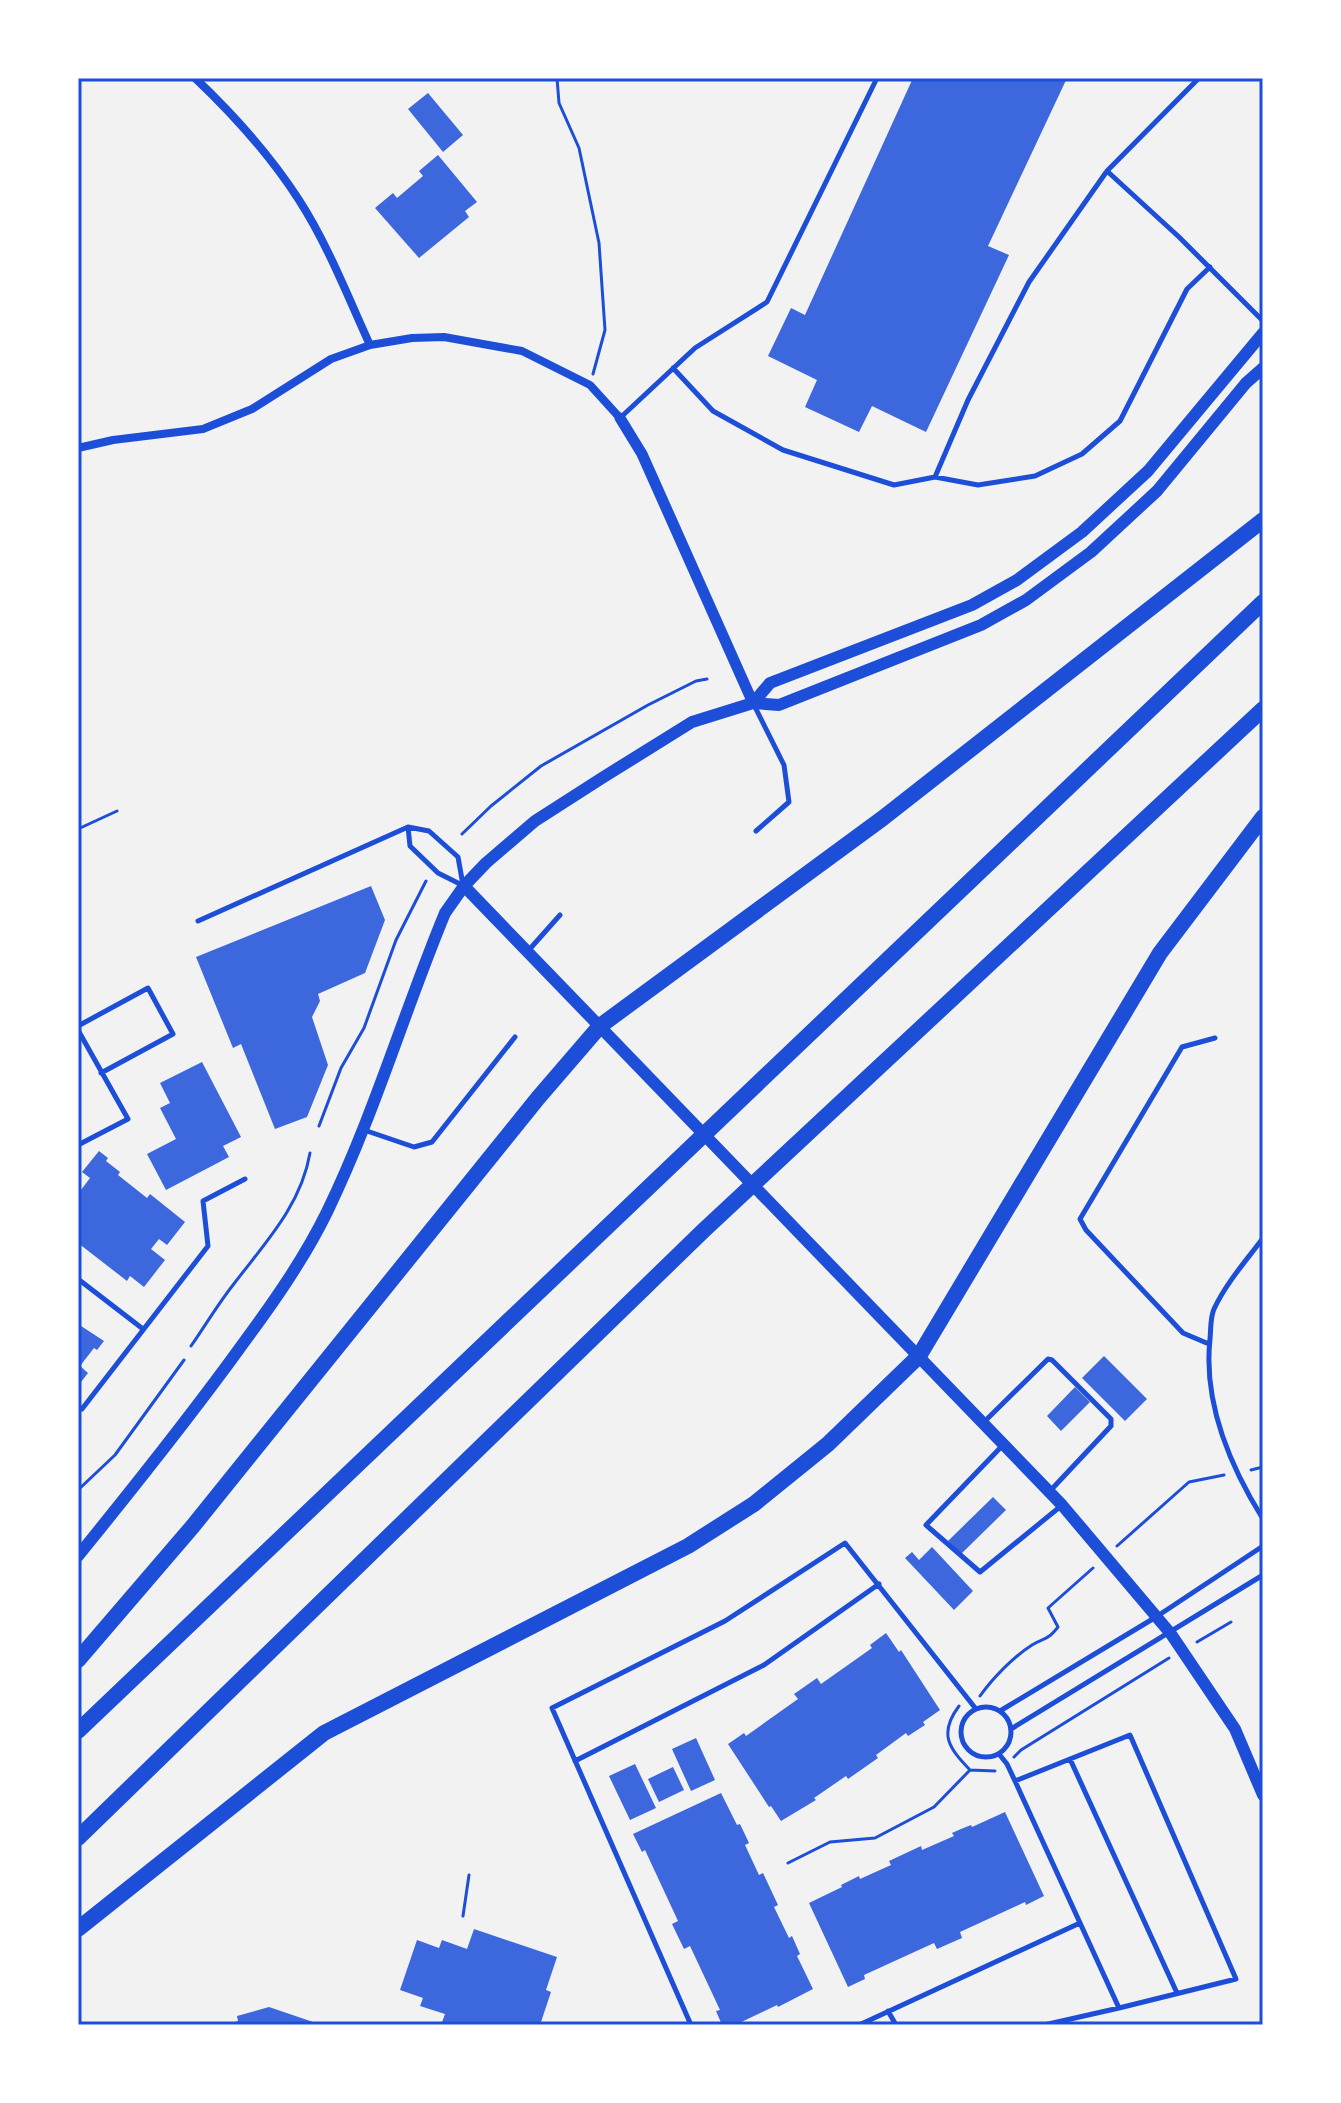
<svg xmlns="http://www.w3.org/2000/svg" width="1341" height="2103" font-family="'Exo 2',sans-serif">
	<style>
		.building { fill: #3d67dc }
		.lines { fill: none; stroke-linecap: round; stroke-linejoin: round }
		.path { stroke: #1d4ed8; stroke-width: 3 }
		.service { stroke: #1d4ed8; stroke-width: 5 }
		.minor { stroke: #1d4ed8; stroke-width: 8 }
		.tertiary { stroke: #1d4ed8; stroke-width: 11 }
		.secondary { stroke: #1d4ed8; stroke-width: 12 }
		.motorway { stroke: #1d4ed8; stroke-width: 16 }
		.neatline { fill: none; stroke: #1d4ed8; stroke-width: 3 }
	</style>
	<rect width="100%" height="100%" fill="#f2f2f2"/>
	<path class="building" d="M913 78H1067L988 246 1009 255 926 432 872 406 859 432 805 407 817 380 768 356 791 308 805 315Z
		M428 93 463 135 443 152 408 109Z
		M438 155 477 202 465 211 469 217 419 258 375 208 393 193 397 198 423 176 419 171Z
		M371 886 385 920 365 973 318 994 320 1001 312 1017 328 1065 307 1117 275 1129 241 1044 233 1048 196 957Z
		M202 1062 241 1137 223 1146 229 1157 166 1190 147 1154 176 1139 160 1108 170 1103 160 1083Z
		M99 1151 108 1158 106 1161 120 1172 118 1175 147 1198 150 1194 185 1222 167 1245 159 1239 151 1249 165 1260 144 1287 130 1276 127 1281 78 1243V1194L90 1178 82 1172Z
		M78 1324 104 1341 97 1350 94 1348 80 1366 88 1373 78 1386Z
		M1104 1356 1147 1399 1125 1421 1082 1378Z
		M1075 1387 1090 1402 1061 1431 1047 1416Z
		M993 1497 1006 1510 961 1554 948 1541Z
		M932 1547 973 1591 954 1610 905 1558 912 1552 919 1560Z
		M886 1633 899 1652 901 1650 940 1710 923 1722 925 1725 908 1736 906 1733 876 1755 878 1758 848 1779 846 1776 814 1798 816 1800 781 1821 771 1806 769 1807 728 1744 744 1733 746 1736 798 1699 794 1694 817 1678 821 1684 872 1648 870 1645Z
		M696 1738 715 1780 691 1791 672 1749Z
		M635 1764 656 1808 630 1820 609 1776Z
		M673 1767 684 1790 659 1802 648 1779Z
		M721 1793 737 1825 740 1824 749 1843 745 1845 759 1875 763 1873 778 1905 774 1907 789 1938 792 1936 800 1954 797 1956 813 1989 778 2007 777 2005 735 2025H722L716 2011 720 2010 690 1946 684 1949 672 1924 678 1921 645 1850 642 1852 633 1834Z
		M1005 1812 1044 1896 1026 1905 1025 1902 960 1932 962 1938 937 1949 934 1943 864 1975 865 1979 848 1987 809 1903 842 1887 841 1885 859 1876 860 1879 891 1865 889 1861 921 1846 922 1850 954 1836 952 1833 961 1829 971 1825 972 1827Z
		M474 1929 557 1957 546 1990 551 1992 540 2025H441L445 2014 420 2006 423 1998 400 1990 417 1940 439 1948 442 1940 467 1949Z
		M269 2007 319 2024V2025H226L238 2021 237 2016Z"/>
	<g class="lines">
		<path class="path" d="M557 78 559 103 579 148 599 243 605 330 593 374
			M78 829 117 811
			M462 834 491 806 541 766 648 705 696 681 707 679
			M319 1126 341 1068 364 1028 396 940 426 881
			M191 1346C205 1326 218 1304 233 1285 264 1244 301 1206 310 1153
			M1251 1470 1263 1467
			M78 1490 115 1455 184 1360
			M1117 1546 1189 1482 1224 1475
			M1197 1642 1231 1622
			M980 1696C992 1679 1013 1657 1032 1645 1045 1637 1047 1641 1058 1627L1048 1608 1093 1568
			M959 1706C938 1734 949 1748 970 1770L995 1771
			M1014 1757 1021 1750 1169 1658
			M788 1863 830 1842 875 1838 934 1807 970 1770
			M463 1916 469 1875"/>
		<path class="service" d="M1107 171 1179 237 1263 321
			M673 368 713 411 783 450 894 485 935 477 968 400 1029 282 1107 171 1199 78
			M620 418 695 348 767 302 877 78
			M935 477 978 485 1035 476 1082 454 1120 421 1187 289 1210 267
			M753 703 784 765 789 802 756 831
			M408 827 410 846 438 873 464 886
			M198 921 408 827 429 831 458 857 463 885
			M528 951 560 915
			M78 1026 148 988 173 1034 101 1073
			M78 1030 128 1119 78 1145
			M364 1130 414 1147 432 1142 515 1037
			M1263 1238C1246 1261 1226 1283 1214 1309 1210 1318 1211 1330 1210 1339 1203 1403 1230 1466 1263 1519
			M78 1279 143 1329
			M1209 1344 1183 1333 1086 1230 1080 1219 1182 1047 1215 1038
			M82 1409 208 1246 203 1201 245 1179
			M984 1422 1048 1359 1052 1360 1111 1419V1426L1050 1491
			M1003 1445 926 1525 980 1572 1061 1506
			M961 1732a25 25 0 1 1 50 0a25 25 0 1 1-50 0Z
			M1000 1711 1156 1617 1263 1546
			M1011 1729 1263 1575
			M999 1754 1007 1764 1015 1781 1119 2008 1236 1979 1130 1735 1015 1781
			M1070 1759 1177 1993
			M575 1761 764 1665 879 1584
			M888 2011 896 2025
			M691 2025 552 1708 725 1621 845 1543 976 1709
			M859 2025 1080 1923
			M1044 2025 1119 2008"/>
		<path class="minor" d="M195 78C234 115 270 155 299 200 328 245 348 297 370 345
			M78 448 113 440 203 429 252 409 331 359 370 345 412 338 444 337 522 351 590 385 620 418"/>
		<path class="tertiary" d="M620 418 642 454 753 703"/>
		<path class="secondary" d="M753 703 770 683 972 605 1017 580 1082 532 1148 471 1263 333
			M464 886 1062 1505 1171 1634 1235 1729 1263 1795
			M78 1556C134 1487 190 1417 242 1345 273 1303 304 1259 327 1212 374 1115 404 1012 445 913L464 886 486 863 535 821 602 778 692 722 753 703 779 705 981 625 1026 600 1091 552 1157 491 1246 383 1263 368"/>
		<path class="motorway" d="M78 1660 193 1526 538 1098 600 1026 883 818 1263 520
			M78 1731 1263 602
			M78 1838 703 1231 1263 709
			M78 1929 324 1733 688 1546 754 1504 828 1444 919 1356 1160 953 1263 817"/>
	</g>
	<rect width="1341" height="2103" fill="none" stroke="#ffffff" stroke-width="160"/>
	<rect x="80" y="80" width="1181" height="1943" class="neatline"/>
</svg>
